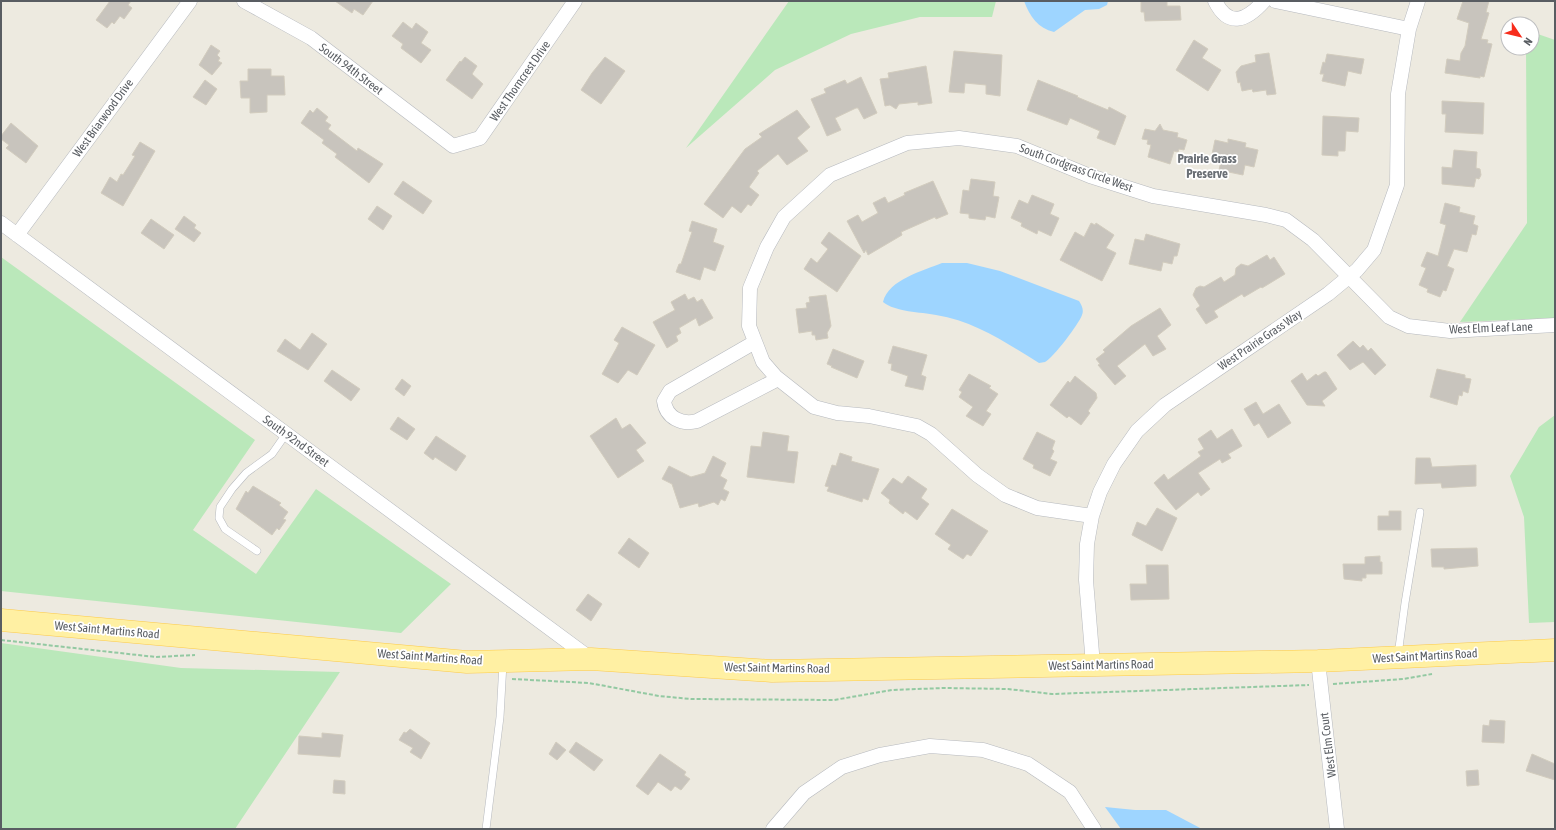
<svg xmlns="http://www.w3.org/2000/svg" width="1556" height="830" font-family="'Asap Condensed',sans-serif">
	<style>
		.green { fill: #bae8ba }
		.water { fill: #9ed5ff }
		.building { fill: #c8c4bd; stroke: #d2ccbe }
		.lines { fill: none; stroke-linecap: round; stroke-linejoin: round }
		.service-casing { stroke: #b6b9be; stroke-width: 8 }
		.minor-casing { stroke: #b6b9be; stroke-width: 15 }
		.primary-casing { stroke: #fdca49; stroke-width: 23 }
		.path { stroke: #93c9a2; stroke-width: 2; stroke-dasharray: 4 2; stroke-linecap: butt }
		.service { stroke: #fff; stroke-width: 7 }
		.minor { stroke: #fff; stroke-width: 14 }
		.primary { stroke: #fff0a3; stroke-width: 22 }
		.labels { text-anchor: middle; dominant-baseline: central; stroke-width: 3.5; stroke-linejoin: round; paint-order: stroke }
		.street-label { font-size: 12px; fill: #595d62; stroke: #fff }
		.neighbourhood-label { font-size: 13px; font-weight: bold; fill: #6a6f75; stroke: #fff }
	</style>
	<rect width="100%" height="100%" fill="#edeae0"/>
	<path class="green" d="M789 1H996L992 17H920L851 34 775 70 686 148Z
		M1532 32 1555 40V318L1460 322 1527 223 1526 48H1532Z
		M1 257 255 440 193 530 256 574 316 489 451 584 401 633 1 591Z
		M1555 415V622L1529 623 1524 517 1510 476 1539 427Z
		M1 643 181 668 340 672 235 829H1Z"/>
	<path class="water" d="M1024 1H1108L1107 5 1099 9 1085 10 1054 32C1038 28 1030 17 1024 1Z
		M942 263H967L1000 271 1079 301C1082 306 1084 310 1082 315 1079 324 1053 358 1045 362 1043 362 1041 363 1039 363 1006 343 975 321 936 315 921 312 895 312 883 302 889 279 923 271 942 263Z
		M1105 807 1135 810H1166L1202 829H1121Z"/>
	<path class="building" d="M110 1H131L128 5 132 8 124 19 120 16 114 24 112 22 107 28 96 20Z
		M335 1H373L363 15 354 9 352 13Z
		M1141 1H1167V6H1180L1181 20 1145 21 1144 12H1141Z
		M1463 1H1489L1486 12 1489 13 1481 39 1488 40 1487 43 1492 44 1484 77 1480 76V78L1445 73 1447 59 1460 61 1461 53 1465 46 1469 23 1457 19Z
		M403 22 412 29 416 23 428 32 421 43 431 50 421 63 401 48 403 44 392 36Z
		M1194 40 1208 49 1202 58 1221 70 1208 91 1176 70Z
		M211 45 220 51 217 55 220 58 218 61 222 63 212 75 199 65Z
		M954 51 1002 55 1000 96 986 94V85L965 83 964 93 949 92Z
		M1269 53 1276 94 1267 95 1266 90 1253 92 1252 89 1242 91 1240 82 1238 83 1236 72 1241 66 1256 62 1255 55Z
		M1327 54 1364 59 1361 74 1348 71 1345 86 1322 81 1324 74H1320L1323 62 1325 63Z
		M465 57 477 66 472 74 483 84 472 99 446 80 460 61 461 62Z
		M605 57 625 71 601 104 581 90 592 73Z
		M926 66 932 103 918 105V102L899 104 896 109 890 105 885 106 880 79 889 78 888 73Z
		M248 69H271V76H284L285 95H267V112L250 113V98H241L240 81H248Z
		M861 77 877 113 864 119 858 108H856L835 118 841 130 827 136 811 99 826 93 824 89 845 80 847 84Z
		M205 80 217 89 206 105 193 97Z
		M1038 80 1078 96 1077 97 1108 110 1109 107 1126 116 1115 145 1097 138 1100 131 1070 118 1067 125 1027 110Z
		M1442 101 1484 103 1483 134 1445 132 1446 114H1442Z
		M317 108 328 117 325 121 331 125 328 129 357 151 358 148 383 164 369 183 335 157 337 154 322 143 324 140 301 123 310 110 313 113Z
		M797 110 810 127 797 138 808 151 787 165 778 154 757 171 759 173 749 187 759 195 751 206 748 204 741 213 732 206 723 218 704 204 745 149 762 137 759 134Z
		M1323 116 1359 118 1358 132 1346 131 1345 151H1338V156L1322 155Z
		M11 123 38 146 26 163 6 148 9 145 1 139V136Z
		M1160 124 1163 130 1178 133 1177 137 1187 140 1184 150 1179 149 1178 152 1174 151 1170 164 1148 157 1151 145 1147 144 1148 140 1142 139 1145 129 1155 131Z
		M1228 139 1246 143 1245 147 1258 150 1254 167 1245 165 1243 175 1219 170 1221 161 1211 159 1215 140 1228 143Z
		M140 142 155 151 123 206 101 193 110 177 117 182 121 174 123 175 135 156 132 155Z
		M1454 150 1477 152 1476 168 1480 169 1481 175 1479 179 1476 178 1474 187 1442 184V167L1452 168Z
		M971 179 995 182 993 196 999 197 995 218 986 216 985 220 969 218V214L960 213 963 190 969 191Z
		M403 181 432 201 423 214 394 194Z
		M933 181 948 214 936 219 935 217 901 232 902 235 868 255 866 250 864 253 847 221 858 215 862 222 878 213 873 203 885 197 888 203 905 195 904 193Z
		M1032 195 1054 204 1050 214 1059 218 1051 236 1038 230 1037 234 1021 226 1022 223 1011 218 1019 200 1028 204Z
		M1445 203 1460 207 1459 212 1475 216 1473 224 1478 226 1476 235 1472 234 1467 252 1454 249 1447 266 1454 269 1446 291 1443 290 1440 297 1427 292 1428 289 1419 285 1426 268 1421 266 1427 252 1438 256 1446 225 1440 223Z
		M377 206 392 216 383 230 368 219Z
		M184 216 196 225 194 228 201 233 194 242 175 229Z
		M151 219 174 235 164 249 141 233Z
		M692 221 717 229 713 242 724 246 715 271 704 267 700 280 676 272 679 264H681L692 232 689 231Z
		M1091 223 1095 225 1096 223 1114 235 1106 248 1116 253 1102 281 1060 260 1075 232 1084 237Z
		M829 232 861 256 837 292 804 269 811 258 817 263 828 249 821 243Z
		M1146 234 1180 244 1177 256H1174L1172 264 1163 262 1161 271 1129 264 1135 239 1144 241Z
		M1267 255 1270 260 1274 257 1285 274 1262 288 1261 287 1244 297 1242 294 1214 311 1218 317 1206 324 1196 309 1200 306 1193 295 1196 288 1200 286 1204 287 1221 277 1224 282 1235 275 1236 268 1241 264 1248 266Z
		M685 294 688 300 694 297 697 302 702 299 713 318 699 326 696 318 679 328 681 333 676 336 678 341 667 348 653 322 675 310 671 302Z
		M826 295 831 326 827 333 828 338 816 340 815 335H812V331L799 333 796 309 807 308 806 303 810 302 809 297Z
		M1160 308 1171 325 1157 336 1166 349 1153 356 1145 344 1117 366 1126 376 1115 385 1098 365 1100 364 1096 359 1105 352 1103 350 1131 326Z
		M622 327 655 345 637 375 628 370 618 383 602 374 616 349 619 343 614 340Z
		M312 333 327 344 308 370 277 351 285 339 300 350Z
		M1353 341 1360 348 1363 345 1368 351 1371 348 1386 365 1375 375 1363 362 1350 370 1337 355Z
		M893 346 927 355 921 375 926 377 923 390 905 386 908 376 891 370 892 364 888 363Z
		M833 349 864 361 857 378 831 367 832 366 827 364Z
		M1437 369 1465 375V378L1471 379 1468 393 1463 391 1462 396 1459 395 1457 405 1430 397Z
		M332 370 360 389 351 401 324 381Z
		M1324 372H1326L1337 389 1322 401 1325 406 1307 405 1291 381 1302 373 1307 381 1316 374 1318 376Z
		M969 374 991 386 989 388 998 394 986 411 991 414 983 426 966 416 973 407 959 397 962 392 959 390Z
		M1075 376 1096 393 1097 398 1088 411 1090 413 1081 425 1069 416 1067 418 1050 405 1068 381 1070 383Z
		M402 379 411 386 404 396 395 389Z
		M1256 402 1263 414 1279 404 1291 423 1268 438 1259 423 1254 426 1244 409Z
		M398 417 415 429 407 440 390 429Z
		M616 418 622 429 630 424 646 443 636 450 644 461 618 478 590 436Z
		M1232 429 1242 446 1228 454 1231 458 1222 463 1220 459 1198 473 1210 489 1201 496 1198 492 1176 510 1154 483 1164 474 1168 480 1201 456 1198 452 1204 449 1198 439 1211 430 1217 439Z
		M763 432 789 436 787 451 798 452 794 483 747 477 751 446 761 447Z
		M1037 432 1055 441 1052 449 1054 451 1050 459 1057 462 1050 476 1033 468 1034 465 1023 459Z
		M436 436 466 456 456 471 435 457 433 460 424 453Z
		M840 453 852 457 851 461 879 469 868 500 863 498 862 502 827 491 829 487 825 486 832 465 836 466Z
		M713 456 726 463 720 476 727 480 723 489 729 492 725 501 721 499 718 505 714 502 699 507 698 503 680 508 672 484 662 479 669 466 691 477 705 473Z
		M1416 458H1430L1432 467 1476 465V486L1442 488 1441 483 1415 484Z
		M908 476 927 489 921 498 929 504 917 520 905 511 903 514 889 503 890 500 881 493 893 478 902 484Z
		M253 486 281 503 279 505 288 512 283 519 286 520 279 530 277 528 272 535 236 509 246 491 248 493Z
		M1157 508 1177 518 1162 551 1132 535 1137 522 1146 526Z
		M952 509 988 531 971 556 967 554 963 559 948 549 951 545 935 534Z
		M1389 511H1401V530H1378V516H1389Z
		M629 538 649 553 639 568 618 553Z
		M1477 548 1478 566 1444 569V567H1432L1431 549Z
		M1380 556V562H1382V574H1366V578H1362V581L1344 579 1343 564H1365V557Z
		M1146 565H1168L1169 599 1131 600 1130 584H1147Z
		M588 594 602 604 591 621 576 610Z
		M1490 720 1505 721 1504 743 1482 742 1483 725 1489 726Z
		M410 729 430 743 421 759 410 752 413 748 399 740 404 732 406 733Z
		M322 733 343 735 340 757 298 754 299 736 322 738Z
		M556 742 566 750 557 760 549 754Z
		M576 742 603 760 594 771 569 752Z
		M660 754 686 772 684 775 690 779 681 790 675 786 671 791 658 782 648 795 636 786Z
		M1532 754 1555 764V780L1526 771Z
		M1478 770 1479 785 1467 786 1466 771Z
		M334 780 345 781V794L333 793Z"/>
	<g class="lines">
		<g class="service-casing">
			<path id="service" d="M257 551 225 529 219 518 220 507 232 489 246 473 272 454 286 434
				M1398 655 1405 603 1420 512
				M486 829 500 717 503 663"/>
		</g>
		<g class="minor-casing">
			<path id="minor" d="M244 1 311 38 453 146 480 138 575 1
				M1215 1C1229 29 1247 20 1264 1
				M1275 1 1409 29
				M1 223 591 659
				M17 235 190 1
				M755 342 670 391 664 401C666 418 682 425 697 421L778 379
				M1092 516 1037 508 1005 495 977 475 931 434 917 426 869 416 837 413 814 407 776 377 763 362 749 326 750 288 767 247 784 217 830 175 907 143 959 138 1017 146 1090 176 1153 196 1266 215 1286 220 1313 240 1389 317 1408 326 1450 331 1555 325
				M1318 661 1337 829
				M1093 665 1086 580 1087 544 1092 516 1100 492 1114 464 1137 431 1165 405 1328 294 1357 270 1374 250 1397 185 1398 94 1409 29 1418 1
				M773 829 804 793 842 767 880 755 930 746 983 750 1028 764 1070 792 1094 829"/>
		</g>
		<g class="primary-casing">
			<path id="primary" d="M1 620 467 662 591 659 772 671 1318 661 1555 650"/>
		</g>
		<path class="path" d="M1 640 156 657 195 655
			M512 679 589 683 659 696 691 699 834 700 892 690 944 688 1008 689 1052 694 1309 685
			M1333 684 1403 679 1432 674"/>
		<use href="#service" class="service"/>
		<use href="#minor" class="minor"/>
		<use href="#primary" class="primary"/>
	</g>
	<g class="labels">
		<g class="street-label">
			<text transform="translate(351 69) rotate(37)">South 94th Street</text>
			<text transform="translate(520 81) rotate(-55)">West Thorncrest Drive</text>
			<text transform="translate(103 118) rotate(-54)">West Briarwood Drive</text>
			<text transform="translate(1076 168) rotate(20)">South Cordgrass Circle West</text>
			<text transform="translate(1491 328) rotate(-2)">West Elm Leaf Lane</text>
			<text transform="translate(1260 340) rotate(-34)">West Prairie Grass Way</text>
			<text transform="translate(296 441) rotate(36)">South 92nd Street</text>
			<text transform="translate(107 630) rotate(5)">West Saint Martins Road</text>
			<text transform="translate(1425 656) rotate(-3)">West Saint Martins Road</text>
			<text transform="translate(430 657) rotate(4)">West Saint Martins Road</text>
			<text transform="translate(1101 665) rotate(-1)">West Saint Martins Road</text>
			<text transform="translate(777 668) rotate(1)">West Saint Martins Road</text>
			<text transform="translate(1328 745) rotate(-97)">West Elm Court</text>
		</g>
		<g class="neighbourhood-label">
			<text x="1207" y="158">Prairie Grass<tspan x="1207" dy="15">Preserve</tspan></text>
		</g>
	</g>
	<rect width="1556" height="830" fill="none" stroke="#595d62" stroke-width="4"/>
	<g transform="translate(1520 36) rotate(125)"><circle r="19" fill="#ffffff" stroke="#bdbec0"/>
	<path d="M0-3L7 15L0 10L-7 15Z" fill="#f72d1c"/>
	<text y="-6" font-size="11" font-weight="bold" text-anchor="middle" fill="#595d62">N</text>
	</g>
</svg>
